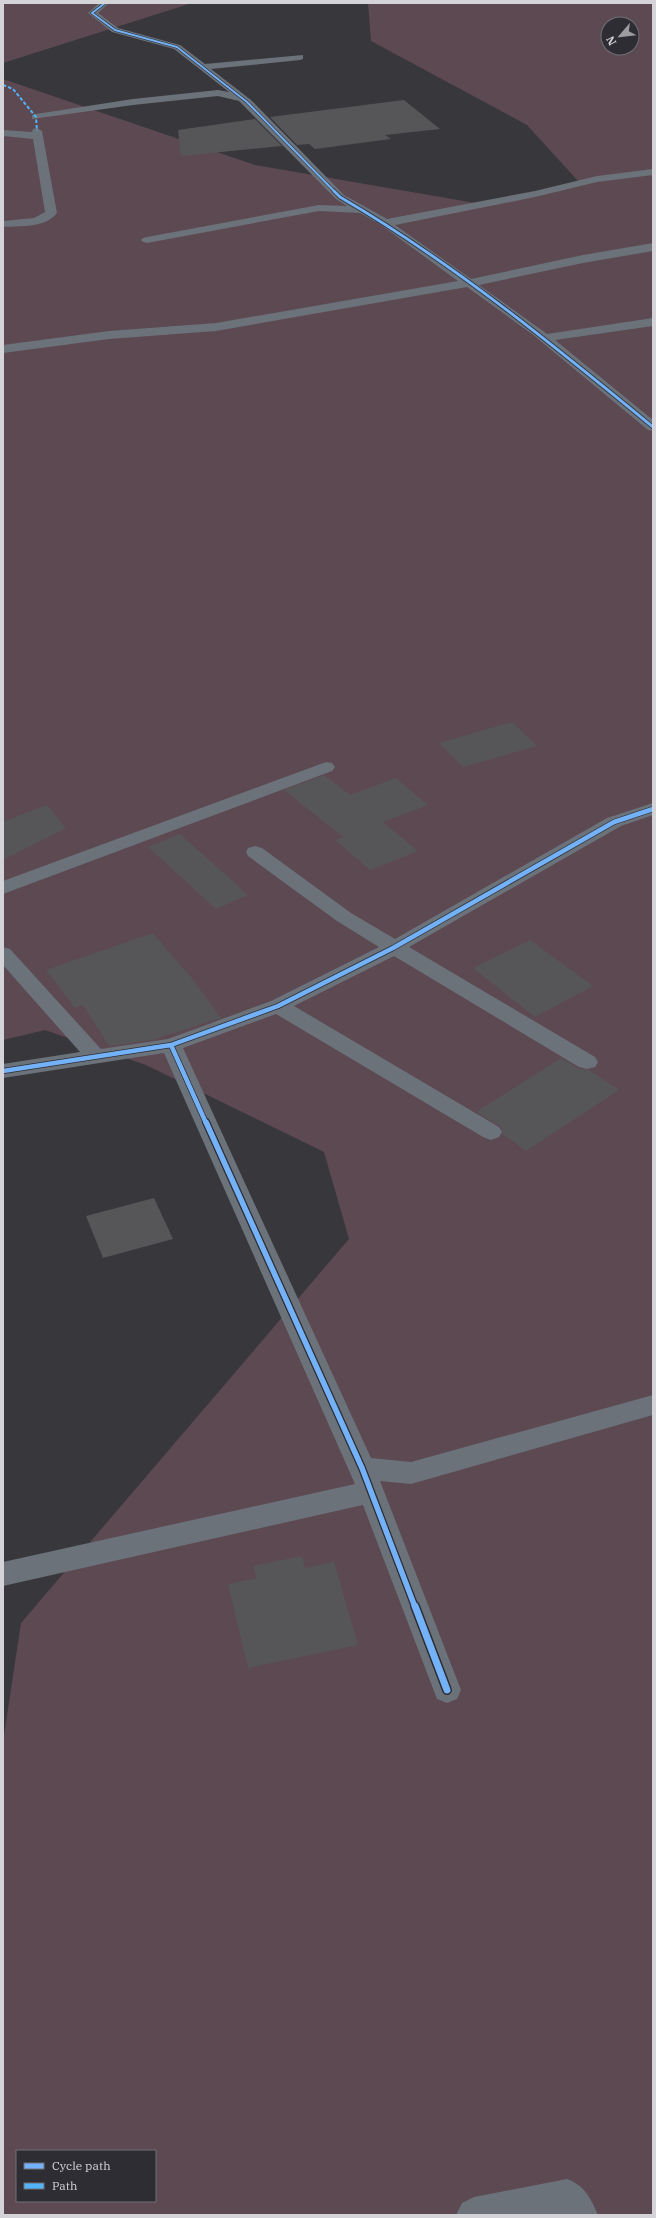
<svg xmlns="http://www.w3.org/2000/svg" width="656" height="2218" font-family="'IBM Plex Serif',serif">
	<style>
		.green { fill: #5d4952; fill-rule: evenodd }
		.building { fill: #565659 }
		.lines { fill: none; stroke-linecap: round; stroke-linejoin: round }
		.minor { fill: #6b727a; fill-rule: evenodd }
		.quiet { stroke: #52b3f8; stroke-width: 2; stroke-dasharray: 3.5 2; stroke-linecap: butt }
		.cycleway-far4-casing { stroke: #2d2d33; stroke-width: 3 }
		.cycleway-far3-casing { stroke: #2d2d33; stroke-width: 4.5 }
		.cycleway-far2-casing { stroke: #2d2d33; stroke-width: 6 }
		.cycleway-far1-casing { stroke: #2d2d33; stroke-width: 8 }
		.cycleway-casing { stroke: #2d2d33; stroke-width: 10 }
		.cycleway-far4 { stroke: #73b2f8; stroke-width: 2 }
		.cycleway-far3 { stroke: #73b2f8; stroke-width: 3 }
		.cycleway-far2 { stroke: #73b2f8; stroke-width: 4.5 }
		.cycleway-far1 { stroke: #73b2f8; stroke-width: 5.5 }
		.cycleway { stroke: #73b2f8; stroke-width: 7 }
	</style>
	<rect width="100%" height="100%" fill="#38383c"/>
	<path class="green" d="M3 3H192L3 63Z
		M368 3H653V2215H3V1742L21 1623 349 1239 324 1152 146 1065 45 1030 3 1040V79L255 165 481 204 579 182 527 125 371 41ZM608 24H632V48H608ZM17 2151H155V2201H17Z"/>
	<path class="building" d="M404 100 440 129 385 135 391 139 315 149 309 144 297 145 270 117Z
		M255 119 282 146 181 156 178 130Z
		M512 722 537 746 463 767 439 743Z
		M324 775 350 795 396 778 428 805 383 822 418 851 370 870 335 840 343 837 284 790Z
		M47 805 66 828 3 860V822Z
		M180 834 248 895 216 909 148 847Z
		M153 933 187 973H188L221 1018 152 1040 109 1046 83 1005 75 1008 46 970Z
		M530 940 593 986 535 1017 473 968Z
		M561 1058 578 1068 589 1070 619 1090 526 1151 503 1134 500 1126 476 1112Z
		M154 1198 173 1239 103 1258 86 1216Z
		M302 1556 305 1568 334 1562 358 1645 248 1668 228 1584 257 1578 253 1566Z"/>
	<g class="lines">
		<path class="minor" d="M99 3H109L98 13 118 28 180 45 205 64 303 55V59L300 60 211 69 251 100 344 195 387 219 535 191 597 176 653 169V175L597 182 535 197 395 225 471 279 583 255 653 243V251L583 263 479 285 547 334 653 318V326L555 340 653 420V431L648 430 532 334 467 287 216 331 109 339 3 353V345L109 331 216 323 458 281 381 225 360 213 319 211 147 243 143 242 141 240 143 238 147 237 319 205 347 206 336 199 239 101 218 96 133 105 32 119V115L36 114 133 99 218 90 229 92 174 49 112 32 88 13Z
			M37 128 42 131 57 213C46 228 20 226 3 227V221L34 218 45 212 33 139 3 136V130L32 132 33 129Z
			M326 762 332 763 335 767 332 771 3 894V881Z
			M653 803V815L621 826 409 947 595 1057 598 1062 595 1067 587 1069 579 1067 394 956 294 1006 499 1127 502 1132 499 1137 491 1140 483 1137 276 1014 183 1048 371 1458 411 1462 653 1395V1415L411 1484 380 1481 461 1690 457 1699 447 1703 437 1699 363 1505 3 1586V1562L355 1484 164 1053 3 1078V1064L80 1052 3 965V947L10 949 101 1049 168 1039 271 1001 379 947 337 921 248 856 246 852 248 848 255 846 262 848 351 913 395 939 607 818Z
			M567 2179C585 2186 590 2197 598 2215H456L462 2203 474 2197Z"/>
		<path class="quiet" d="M3 85 13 89 36 117 37 131"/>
		<g class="cycleway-far4-casing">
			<path id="cycleway-far4" d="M105 3 92 13 115 30 177 47 247 102 335 192"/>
		</g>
		<g class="cycleway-far3-casing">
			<path id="cycleway-far3" d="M334 191 340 197C452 262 553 345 653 427"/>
		</g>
		<g class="cycleway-far2-casing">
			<path id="cycleway-far2" d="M171 1045 206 1123
				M3 1071 171 1045 278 1006 393 948 614 822 653 809"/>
		</g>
		<g class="cycleway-far1-casing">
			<path id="cycleway-far1" d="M206 1122 362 1468 415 1607"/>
		</g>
		<g class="cycleway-casing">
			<path id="cycleway" d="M415 1606 447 1690"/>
		</g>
		<use href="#cycleway-far4" class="cycleway-far4"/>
		<use href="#cycleway-far3" class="cycleway-far3"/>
		<use href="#cycleway-far2" class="cycleway-far2"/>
		<use href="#cycleway-far1" class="cycleway-far1"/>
		<use href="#cycleway" class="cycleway"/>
	</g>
	<rect width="656" height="2218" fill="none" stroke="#d4d4d8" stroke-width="8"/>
	<rect x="16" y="2150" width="140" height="52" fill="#2d2d33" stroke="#707075"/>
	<rect x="24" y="2163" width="20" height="6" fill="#73b2f8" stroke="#707075"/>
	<text x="52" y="2170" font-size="12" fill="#d4d4d8">Cycle path</text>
	<rect x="24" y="2183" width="20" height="6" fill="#52b3f8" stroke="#707075"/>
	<text x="52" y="2190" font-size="12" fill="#d4d4d8">Path</text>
	<g transform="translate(620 36) rotate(242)"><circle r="19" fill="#2d2d33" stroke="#707075"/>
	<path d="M0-3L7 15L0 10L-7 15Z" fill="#9d9da1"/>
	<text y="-6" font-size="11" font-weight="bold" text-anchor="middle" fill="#d4d4d8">N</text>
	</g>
</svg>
